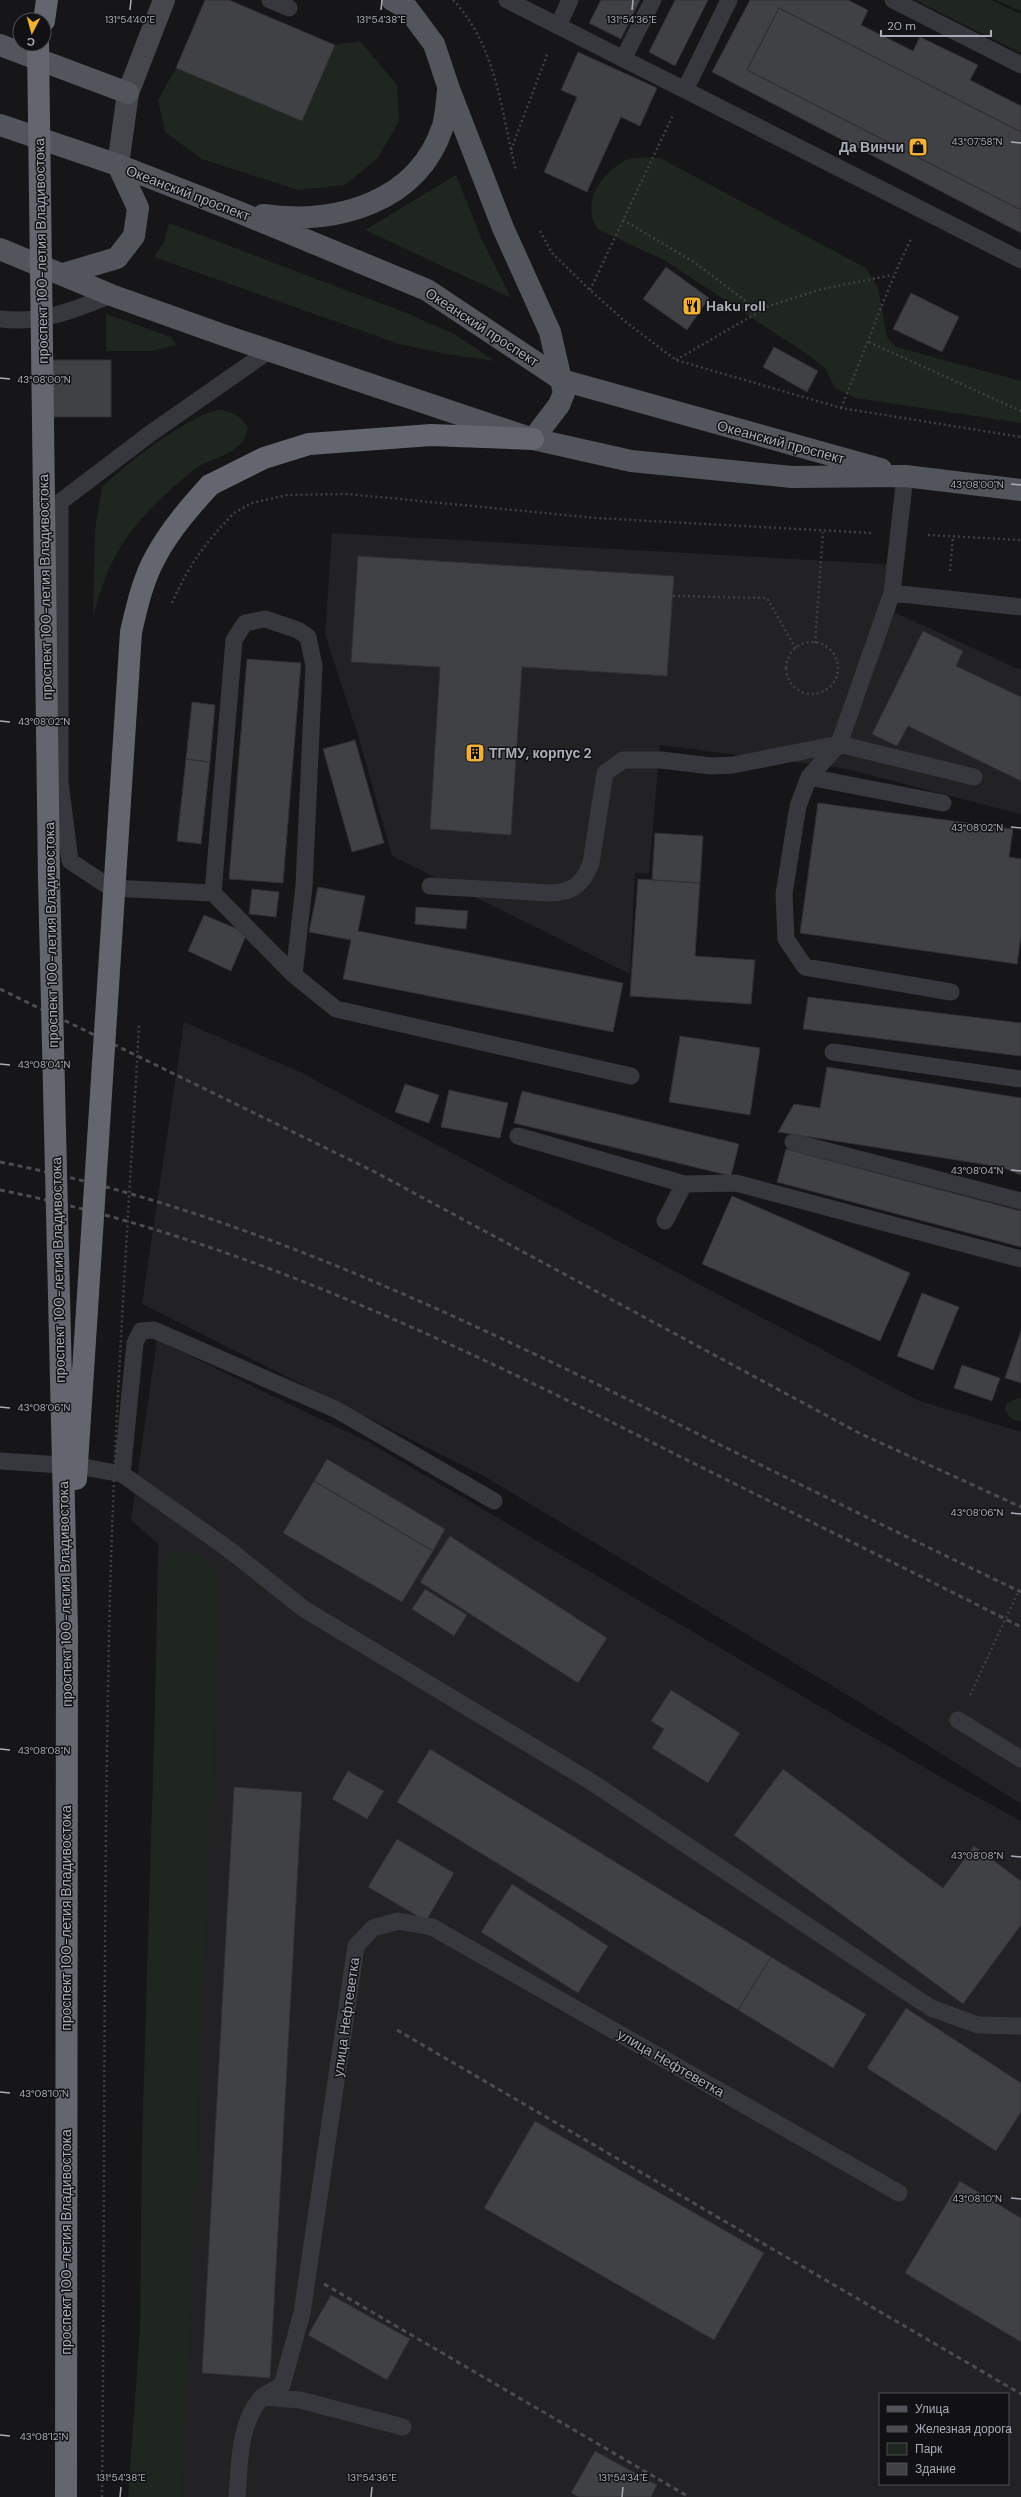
<svg xmlns="http://www.w3.org/2000/svg" width="1021" height="2497" font-family="'DM Sans',sans-serif">
	<style>
		.built { fill: #222225; fill-rule: evenodd }
		.green { fill: #1e261f }
		.building { fill: #404145; stroke: #303034 }
		.lines { fill: none; stroke-linecap: round; stroke-linejoin: round }
		.path { stroke: #3d3f44; stroke-width: 2.5; stroke-dasharray: 2 3; stroke-linecap: butt }
		.lane { stroke: #37383d; stroke-width: 17 }
		.secondary { stroke: #45474d; stroke-width: 22 }
		.primary { stroke: #53555c; stroke-width: 22 }
		.highway { stroke: #63666e; stroke-width: 22 }
		.rail { stroke: #4a4c52; stroke-width: 3; stroke-dasharray: 5 4; stroke-linecap: butt }
		.path-bridge { stroke: #3d3f44; stroke-width: 2.5; stroke-dasharray: 2 3; stroke-linecap: butt }
		.highway-bridge { stroke: #63666e; stroke-width: 22 }
		.ticks { fill: none; stroke: #a8adb8; stroke-width: 1.5 }
		.labels { text-anchor: middle; dominant-baseline: central; stroke-width: 3; stroke-linejoin: round; paint-order: stroke }
		.poi-label { font-size: 14px; font-weight: bold; fill: #a8adb8; stroke: #111113; text-anchor: start }
		.street-label { font-size: 14px; fill: #a8adb8; stroke: #111113 }
		.ticks-label { font-size: 10px; text-anchor: middle; fill: #a8adb8; stroke: #111113; stroke-width: 3; stroke-linejoin: round; paint-order: stroke }
	</style>
	<rect width="100%" height="100%" fill="#161618"/>
	<path class="built" d="M332 533 900 565 894 612 1021 670V814L842 768 660 745 649 874 635 873 630 974 392 856 360 742 325 634Z
		M184 1022 300 1072 917 1400 1021 1432V1804L864 1705 482 1475 142 1304Z
		M157 1340 368 1442 946 1780 1021 1821V2497H136L145 2299 158 1544 131 1520ZM880 2394H1008V2484H880Z"/>
	<path class="green" d="M915 0H991L1021 14V53Z
		M996 0H1021V11Z
		M360 41 397 85 399 121 378 158 345 185 298 190 202 159 165 132 158 100 176 68 302 121 335 45Z
		M660 158 866 268 878 288 887 337 896 347 1021 381V423L856 398 835 388 826 369 810 356 664 260 599 230C579 205 601 173 626 160 634 156 650 158 660 158Z
		M456 175 482 240 511 298 365 230Z
		M169 223 409 314 454 334 495 361 446 354 399 344 154 257 164 242Z
		M106 314 171 337 176 345 152 351H106Z
		M219 410C232 411 240 416 248 427 245 456 210 456 192 471 160 498 129 526 111 565 103 581 98 599 93 617L95 530 102 487C125 465 188 415 219 410Z
		M1021 1397V1422L1010 1418 1005 1409 1007 1403Z
		M177 1551C200 1552 210 1561 219 1581 215 1722 208 1863 202 2004 194 2168 192 2333 180 2497H128L140 2329 142 2142 159 1571 167 1559Z"/>
	<path class="building" d="M205 0H229L335 45 302 121 176 68Z
		M601 0H640L621 39 589 23Z
		M675 0H708L675 66 649 52Z
		M750 0H848L868 10 861 25 913 51 920 37 978 65 970 80 1021 106V132L779 8 747 70 1021 210V233L712 72Z
		M779 8 1021 132V210L747 70Z
		M578 52 657 88 640 126 621 117 587 192 544 172 577 97 561 90Z
		M666 267 709 298 687 330 643 299Z
		M911 293 959 317 942 352 893 329Z
		M774 347 818 371 807 392 763 367Z
		M48 360H111V417H48Z
		M358 556 674 576 667 676 522 667 511 835 430 829 440 667 351 662Z
		M923 631 963 651 956 666 1021 697V781L908 726 897 746 872 734Z
		M247 659 301 663 283 883 229 879Z
		M192 702 215 705 210 762 186 759Z
		M355 740 384 843 352 852 323 749Z
		M186 759 210 762 201 844 177 841Z
		M818 803 1013 829 1009 857 1021 859V936L1017 964 800 933Z
		M655 833 703 836 700 883 652 880Z
		M638 879 700 883 695 956 755 960 751 1004 630 996Z
		M318 887 365 896 358 931 623 983 613 1032 343 979 351 940 309 932Z
		M252 889 279 892 276 917 249 914Z
		M416 907 468 911 466 929 415 924Z
		M204 915 247 933 231 971 188 951Z
		M808 997 1021 1023V1056L803 1029Z
		M680 1036 760 1048 750 1115 669 1102Z
		M827 1067 1021 1098V1175L1001 1167 778 1132 794 1104 820 1108Z
		M405 1084 439 1095 429 1123 395 1112Z
		M449 1090 508 1103 500 1138 441 1127Z
		M522 1091 739 1144 731 1176 514 1123Z
		M786 1149 1021 1211V1247L777 1182Z
		M732 1196 910 1273 880 1341 702 1264Z
		M922 1293 959 1307 933 1370 897 1356Z
		M1021 1331V1383L1005 1378Z
		M962 1365 1000 1378 992 1401 954 1388Z
		M327 1459 445 1529 433 1551 314 1481Z
		M314 1481 433 1551 402 1602 283 1533Z
		M450 1536 607 1638 578 1683 420 1582Z
		M425 1589 467 1615 454 1636 412 1609Z
		M671 1690 740 1733 708 1783 652 1748 664 1729 651 1721Z
		M430 1749 771 1957 738 2010 397 1802Z
		M783 1769 943 1888 974 1846 1021 1881V1925L963 2004 734 1835Z
		M348 1771 384 1791 367 1819 332 1799Z
		M234 1787 302 1792 270 2378 202 2373Z
		M397 1839 454 1873 426 1921 368 1887Z
		M512 1884 608 1946 578 1993 481 1932Z
		M771 1957 866 2014 833 2068 738 2010Z
		M906 2008 1021 2083V2112L996 2151 867 2068Z
		M535 2121 764 2253 714 2340 484 2208Z
		M960 2181 1021 2218V2342L905 2273Z
		M331 2295 410 2339 387 2380 308 2335Z
		M595 2451 657 2485 651 2497H579L571 2493Z"/>
	<g class="lines">
		<path class="path" d="M453 0C497 46 501 112 516 171
			M511 150 548 52
			M623 220 694 262 760 312
			M540 231 552 253 590 290 627 323 676 360 841 408 1021 437
			M590 290 673 115
			M869 342 1021 411
			M676 360 769 306 822 289 893 275
			M841 408C865 351 885 292 912 237
			M234 513 252 503 287 495 348 494 596 518 871 533
			M928 535 1021 540
			M950 571 953 537
			M673 596 767 598 796 649
			M786 668a26 26 0 1 1 52 0a26 26 0 1 1-52 0Z
			M815 643 823 532
			M970 1695 1021 1586"/>
		<path class="lane" d="M270 0 289 8
			M507 0 685 90
			M729 0 685 90 1021 260
			M893 0 1021 65
			M558 26 570 0
			M623 59 653 0
			M0 319C40 324 75 310 111 295
			M270 350 151 433 60 502V782L70 861 111 888 213 893 294 975 336 1009 631 1076
			M905 476 892 593 839 744 809 777 798 806 784 894 786 939 805 967 951 992
			M892 593 1021 607
			M809 777 943 803
			M430 886 549 893C573 892 582 886 591 863L605 773 623 760H661L711 766 733 765 839 744 974 777
			M213 893 234 640 245 623 265 619 298 630 308 637 314 666 304 886 294 975
			M833 1052 1021 1079
			M518 1136 684 1184
			M793 1142 1021 1201
			M665 1221 684 1184 736 1183 1021 1259
			M0 1461 78 1466 122 1474 227 1548 304 1609 590 1781 931 2008 978 2025 1021 2026
			M122 1474 135 1343 141 1331 154 1330 337 1410 494 1501
			M958 1720 1021 1759
			M262 2397 300 2400 403 2427
			M237 2497C240 2463 238 2426 261 2398 266 2393 276 2389 282 2385L302 2313 356 1946 373 1928 398 1921 432 1927 899 2193"/>
		<path class="secondary" d="M118 165 128 93 164 0"/>
		<path class="primary" d="M392 0 408 9 434 44 449 89 503 228 550 332 564 393 559 405 533 439
			M0 45 128 93
			M0 125 118 165 236 211 427 290 562 380 881 469
			M263 215C336 225 418 203 443 126 446 115 447 101 448 90
			M0 249 111 295 226 336 533 439 631 461 792 477 905 476 1021 490
			M63 274 117 258 134 236 138 208 118 165"/>
		<path class="highway" d="M44 21 47 0
			M210 485 264 458 309 444 431 435 533 439
			M66 2497 67 1630"/>
		<path class="rail" d="M0 989 375 1172 859 1433 1021 1507
			M0 1162C202 1202 385 1282 570 1371 720 1444 870 1520 1021 1592
			M0 1190C244 1239 465 1348 685 1459 797 1515 909 1570 1021 1627
			M397 2030 1021 2394
			M324 2284 689 2497"/>
		<path class="path-bridge" d="M172 603C188 566 206 542 234 513
			M102 2497C105 2211 103 1924 109 1638 113 1433 128 1229 139 1024"/>
		<path class="highway-bridge" d="M38 44 49 879 67 1630
			M76 1479 131 632C137 606 143 579 156 556 170 530 190 507 210 485"/>
	</g>
	<path class="ticks" d="M130 10 131 0M381 10 382 0M632 10 633 0M1011 142 1021 143M0 378 10 379M1011 484 1021 485M0 721 10 722M1011 827 1021 828M0 1064 10 1065M1011 1170 1021 1171M0 1407 10 1408M1011 1513 1021 1514M0 1749 10 1750M1011 1856 1021 1857M0 2092 10 2093M1011 2198 1021 2199M0 2435 10 2436M120 2497 121 2487M371 2497 372 2487M622 2497 623 2487"/>
	<defs>
		<g id="shop-square" transform="scale(1)"><rect x="-9" y="-9" width="18" height="18" rx="4" fill="#f2b134" stroke="#111113"/><path d="M-5-2.5h2.3a2.7 3.5 0 0 1 5.4 0H5L5.5 6h-11ZM-1.5-2.5h3a1.5 2.3 0 0 0-3 0Z" fill="#111"/></g>
		<g id="restaurant-square" transform="scale(1)"><rect x="-9" y="-9" width="18" height="18" rx="4" fill="#f2b134" stroke="#111113"/><path d="M-5-6h1v4h1v-4h1v4h1v-4h1v5L-1.5 .5V6h-2V.5L-5-1ZM5-6V6H3V1.5H1.5Q1.5-4 5-6Z" fill="#111"/></g>
		<g id="building-square" transform="scale(1)"><rect x="-9" y="-9" width="18" height="18" rx="4" fill="#f2b134" stroke="#111113"/><path d="M-4-6H4V6H1V3H-1V6H-4ZM-2.5-4.3h1.7v1.8h-1.7ZM.8-4.3h1.7v1.8H.8ZM-2.5-1h1.7V.8h-1.7ZM.8-1h1.7V.8H.8Z" fill="#111"/></g>
	</defs>
	<g fill-rule="evenodd">
		<use href="#shop-square" x="918" y="147"/>
		<use href="#restaurant-square" x="692" y="306"/>
		<use href="#building-square" x="475" y="753"/>
	</g>
	<g class="labels">
		<g class="poi-label">
			<text x="904" y="147" text-anchor="end">Да Винчи</text>
			<text x="706" y="306">Haku roll</text>
			<text x="489" y="753">ТГМУ, корпус 2</text>
		</g>
		<g class="street-label">
			<text transform="translate(188 193) rotate(21)">Океанский проспект</text>
			<text transform="translate(41 251) rotate(-91)">проспект 100-летия Владивостока</text>
			<text transform="translate(482 327) rotate(33)">Океанский проспект</text>
			<text transform="translate(781 442) rotate(15)">Океанский проспект</text>
			<text transform="translate(45 587) rotate(-91)">проспект 100-летия Владивостока</text>
			<text transform="translate(51 935) rotate(-91)">проспект 100-летия Владивостока</text>
			<text transform="translate(58 1270) rotate(-91)">проспект 100-летия Владивостока</text>
			<text transform="translate(65 1594) rotate(-91)">проспект 100-летия Владивостока</text>
			<text transform="translate(66 1918) rotate(-90)">проспект 100-летия Владивостока</text>
			<text transform="translate(346 2017) rotate(-82)">улица Нефтеветка</text>
			<text transform="translate(671 2063) rotate(30)">улица Нефтеветка</text>
			<text transform="translate(66 2242) rotate(-90)">проспект 100-летия Владивостока</text>
		</g>
	</g>
	<g class="ticks-label">
		<text x="130" y="23">131°54'40"E</text>
		<text x="381" y="23">131°54'38"E</text>
		<text x="632" y="23">131°54'36"E</text>
		<text x="977" y="145">43°07'58"N</text>
		<text x="44" y="383">43°08'00"N</text>
		<text x="977" y="488">43°08'00"N</text>
		<text x="44" y="725">43°08'02"N</text>
		<text x="977" y="831">43°08'02"N</text>
		<text x="44" y="1068">43°08'04"N</text>
		<text x="977" y="1174">43°08'04"N</text>
		<text x="44" y="1411">43°08'06"N</text>
		<text x="977" y="1516">43°08'06"N</text>
		<text x="44" y="1754">43°08'08"N</text>
		<text x="977" y="1859">43°08'08"N</text>
		<text x="44" y="2097">43°08'10"N</text>
		<text x="977" y="2202">43°08'10"N</text>
		<text x="44" y="2440">43°08'12"N</text>
		<text x="121" y="2481">131°54'38"E</text>
		<text x="372" y="2481">131°54'36"E</text>
		<text x="623" y="2481">131°54'34"E</text>
	</g>
	<rect x="879" y="2393" width="130" height="92" fill="#111113" stroke="#4d4f55"/>
	<rect x="887" y="2406" width="20" height="6" fill="#53555c" stroke="#4d4f55"/>
	<text x="915" y="2413" font-size="12" fill="#a8adb8">Улица</text>
	<rect x="887" y="2426" width="20" height="6" fill="#4a4c52" stroke="#4d4f55"/>
	<text x="915" y="2433" font-size="12" fill="#a8adb8">Железная дорога</text>
	<rect x="887" y="2443" width="20" height="12" fill="#1e261f" stroke="#4d4f55"/>
	<text x="915" y="2453" font-size="12" fill="#a8adb8">Парк</text>
	<rect x="887" y="2463" width="20" height="12" fill="#404145" stroke="#4d4f55"/>
	<text x="915" y="2473" font-size="12" fill="#a8adb8">Здание</text>
	<g transform="translate(32 32) rotate(186)"><circle r="19" fill="#111113" stroke="#4d4f55"/>
	<path d="M0-3L7 15L0 10L-7 15Z" fill="#f2b134"/>
	<text y="-6" font-size="11" font-weight="bold" text-anchor="middle" fill="#a8adb8">С</text>
	</g>
	<path d="M881 30v6h110v-6" fill="none" stroke="#a8adb8" stroke-width="2"/>
	<text x="887" y="30" font-size="12" fill="#a8adb8" stroke="#111113" stroke-width="3" paint-order="stroke">20 m</text>
</svg>
